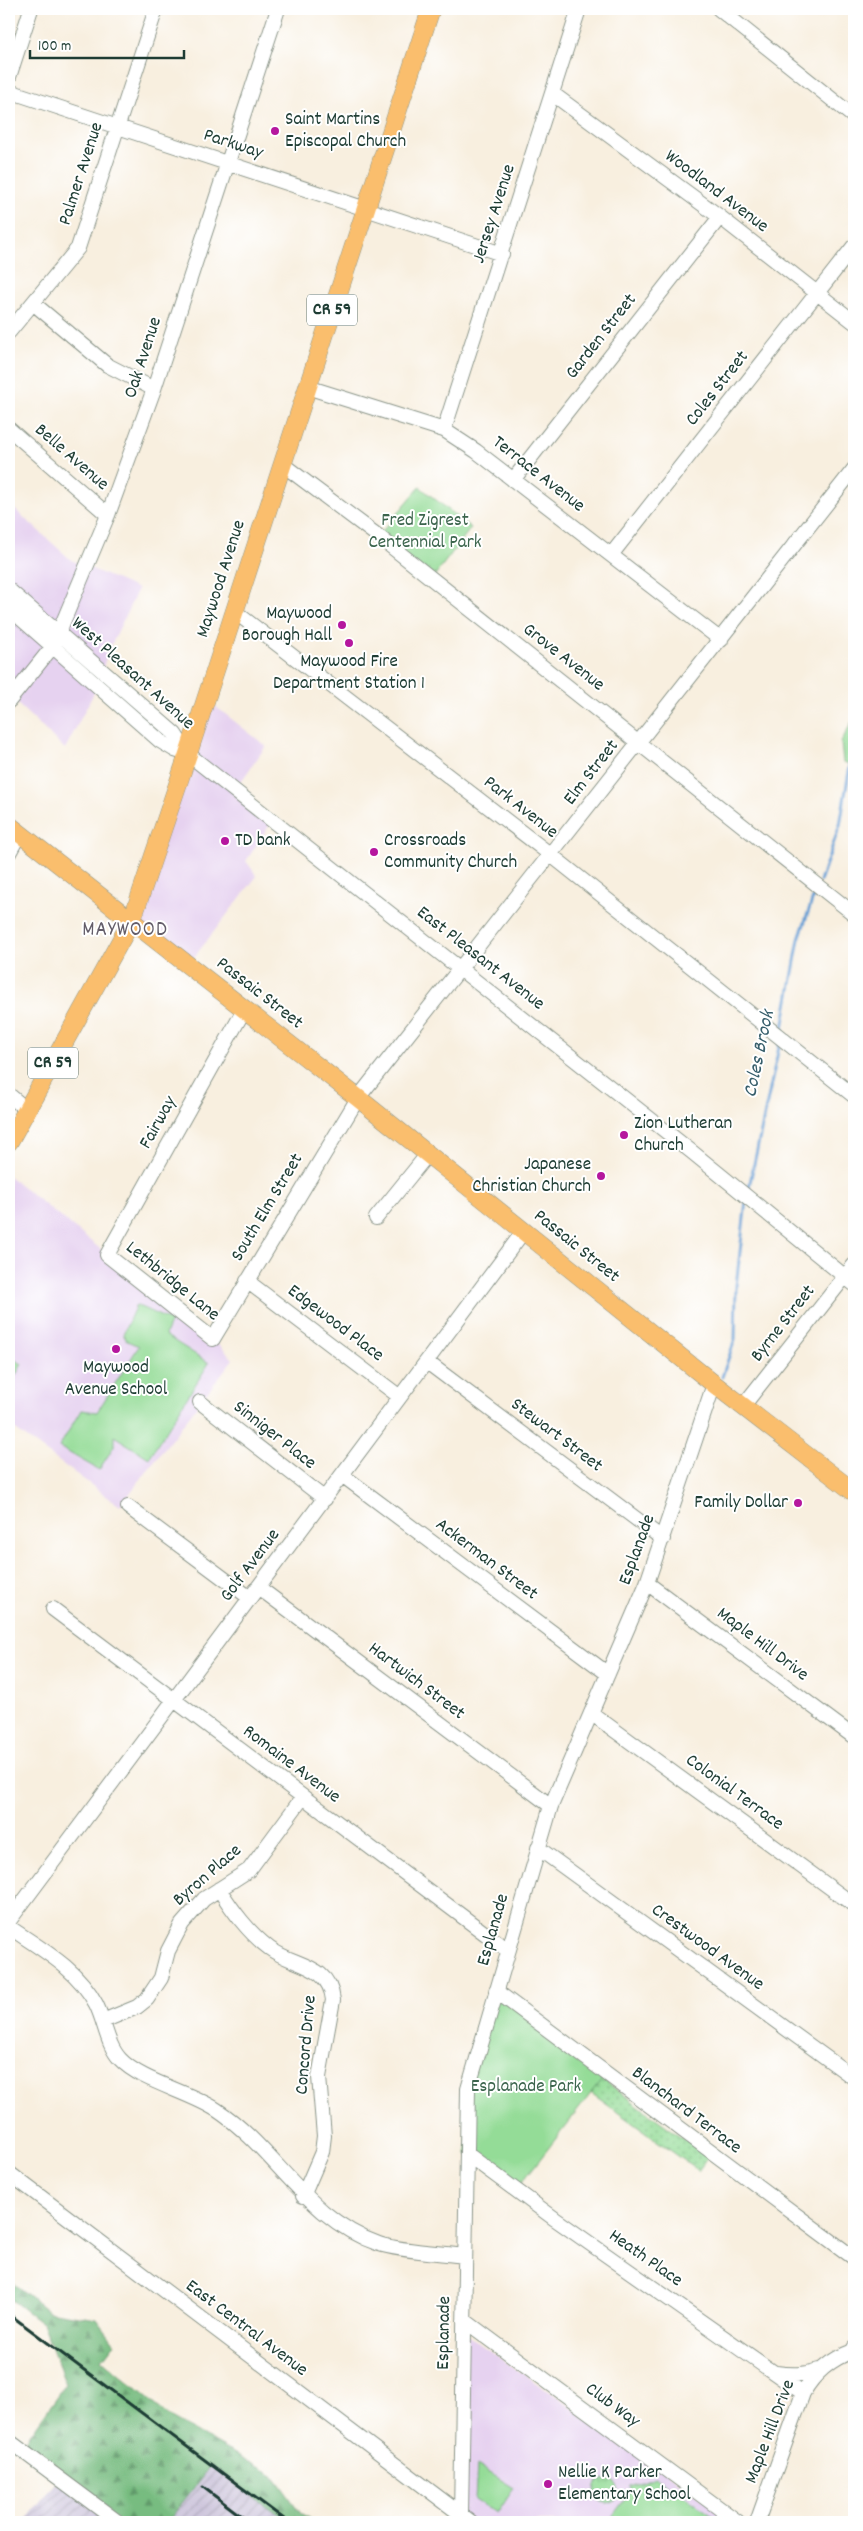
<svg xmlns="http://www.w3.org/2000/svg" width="863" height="2531" font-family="Dekko,sans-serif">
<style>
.built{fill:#e6d2f0}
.industrial{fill:url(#industrial-furrows)}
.grass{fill:url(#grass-tufts);stroke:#5a8c66}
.forest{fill:url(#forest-firs);stroke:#4b7c5a}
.park{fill:#94dc97;stroke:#5a8c66}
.garden{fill:url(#garden-dots);stroke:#5a8c66}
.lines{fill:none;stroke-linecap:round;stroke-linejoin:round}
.stream{stroke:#659ed4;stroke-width:3}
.minor-casing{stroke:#8c968a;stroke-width:16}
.major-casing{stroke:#8c968a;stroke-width:19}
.minor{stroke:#fff;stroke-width:14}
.major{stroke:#fabe6d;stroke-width:18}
.rail{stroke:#1f3d34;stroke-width:3}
.poi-dot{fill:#b5179e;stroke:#fff;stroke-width:2}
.labels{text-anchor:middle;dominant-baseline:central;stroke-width:4;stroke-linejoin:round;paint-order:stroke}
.shield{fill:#fff;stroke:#627771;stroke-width:1}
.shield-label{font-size:18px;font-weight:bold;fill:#1f3d34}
.poi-label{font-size:19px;fill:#1f3d34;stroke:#fff;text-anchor:start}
.street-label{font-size:19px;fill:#1f3d34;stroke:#fff}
.park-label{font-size:19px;fill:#3c654d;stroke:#fff}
.water-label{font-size:20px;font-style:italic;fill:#385f6c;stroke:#fff}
.quarter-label{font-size:21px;letter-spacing:1px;fill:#645e6a;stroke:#fff}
</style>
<defs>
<pattern id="industrial-furrows" width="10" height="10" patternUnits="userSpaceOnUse" patternTransform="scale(1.25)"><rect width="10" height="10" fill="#c8bfd8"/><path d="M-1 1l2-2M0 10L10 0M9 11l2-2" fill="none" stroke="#a29cb0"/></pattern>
<pattern id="grass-tufts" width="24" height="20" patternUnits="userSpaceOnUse" patternTransform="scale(1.25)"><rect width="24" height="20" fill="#94dc97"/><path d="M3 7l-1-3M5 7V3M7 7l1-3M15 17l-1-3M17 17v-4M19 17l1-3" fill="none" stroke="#78b47c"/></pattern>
<pattern id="forest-firs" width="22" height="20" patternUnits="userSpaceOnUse" patternTransform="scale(1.25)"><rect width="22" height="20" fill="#77bc80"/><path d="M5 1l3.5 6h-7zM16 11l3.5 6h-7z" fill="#619a6a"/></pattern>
<pattern id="garden-dots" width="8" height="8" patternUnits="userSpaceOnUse" patternTransform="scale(1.25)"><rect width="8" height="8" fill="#94dc97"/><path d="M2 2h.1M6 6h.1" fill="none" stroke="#78b47c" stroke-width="1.8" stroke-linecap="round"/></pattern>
</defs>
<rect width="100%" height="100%" fill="#fff"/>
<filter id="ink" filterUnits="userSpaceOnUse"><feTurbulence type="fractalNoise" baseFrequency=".02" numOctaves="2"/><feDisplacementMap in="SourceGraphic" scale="10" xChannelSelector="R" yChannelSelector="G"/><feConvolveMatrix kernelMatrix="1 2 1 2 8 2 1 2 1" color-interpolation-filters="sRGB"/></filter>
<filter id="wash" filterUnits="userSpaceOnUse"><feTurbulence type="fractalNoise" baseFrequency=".0096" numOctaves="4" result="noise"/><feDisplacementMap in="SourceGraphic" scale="20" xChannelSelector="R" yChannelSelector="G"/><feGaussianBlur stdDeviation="1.12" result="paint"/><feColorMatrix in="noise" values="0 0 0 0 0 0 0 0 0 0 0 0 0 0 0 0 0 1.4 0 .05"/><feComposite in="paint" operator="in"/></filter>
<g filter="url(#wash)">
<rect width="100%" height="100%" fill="#f8efdf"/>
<path class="built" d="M9,504L71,560L138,589L107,654L98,685L65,749L11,698L16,692L9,686Z
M206,699L266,746L235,790L273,820L246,861L257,876L188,965L132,920Z
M9,1176L213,1339L233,1359L120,1506L9,1425Z
M464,2333L737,2522H471L461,2515Z"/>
<path class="industrial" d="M211,2466L290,2522H167Z
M58,2478L118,2522H25Z"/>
<path class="grass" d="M595 2491a12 12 0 1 1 24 0a12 12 0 1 1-24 0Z"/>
<path class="forest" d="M9,2280L48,2311L97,2319L115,2343L102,2360L171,2418L274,2476L302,2515L313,2522H290L211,2466L167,2522H118L20,2449L66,2384L42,2323L9,2298Z"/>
<path class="park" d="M420,487L471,528L432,579L378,536Z
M854,718V765L843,762L841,742Z
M136,1305L171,1321L165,1335L209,1363L149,1458L114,1436V1446L99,1470L59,1447L81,1410L97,1412L139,1346L127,1341L123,1334Z
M9,1356L22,1364L9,1387Z
M496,1991L606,2074L516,2190L467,2154L468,2089Z
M477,2465L514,2488L497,2514L475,2500Z
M655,2477L723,2522H608L631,2491V2486Z"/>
<path class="garden" d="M602,2079L709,2157L699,2171L591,2093Z"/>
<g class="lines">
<path class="stream" d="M820,881L840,825L854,742
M782,1034L799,939L816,889
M748,1192L780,1042
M722,1377L735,1339L736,1286L746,1201"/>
</g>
</g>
<g filter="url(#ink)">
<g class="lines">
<defs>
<path id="minor" d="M719,9L854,117
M9,77L31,9
M9,91L502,254
M553,94L720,217L854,322
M33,303L107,365L154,389
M9,332L78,248L156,9
M307,387L444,430L476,451L721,640
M9,429L108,515
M444,430L579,9
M282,464L378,536L854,914
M513,480L720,217
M611,555L854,246
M9,590L175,734L188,754
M9,608L160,741L175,750L188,754L692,1152L854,1284
M234,611L551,855L854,1096
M9,701L53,646L108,515L154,389L278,9
M9,853L20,833
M244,1010L107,1255L213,1339L358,1098L854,469
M9,1095L27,1110
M376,1218L427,1155
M247,1281L400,1397
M427,1362L663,1539
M200,1402L325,1499
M743,1406L854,1265
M342,1475L608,1674
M128,1507L250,1598
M647,1583L854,1737
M258,1587L551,1806
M53,1609L507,1950
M591,1713L854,1905
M538,1848L854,2078
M219,1889C233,1911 248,1932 269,1948C294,1967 329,1963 333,2000L319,2077L324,2136L322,2152L303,2196
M9,1921L523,1232
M9,1927C41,1949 77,1968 96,2004C105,2022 107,2045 120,2059C140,2081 190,2092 217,2110C277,2150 305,2218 379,2244C400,2251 442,2253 465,2256
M496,1991L854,2258
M103,2021L137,2007L147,1999L161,1978L168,1951L182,1924L204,1899L249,1870L303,1797
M467,2154L555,2219L803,2393
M9,2173L471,2522
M464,2320L738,2522
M776,2373C792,2375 804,2375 819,2370
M9,2441L118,2522
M461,2515L468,2089L551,1806L647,1583L714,1384
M757,2522L803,2393C815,2372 831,2359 853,2351L854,2348"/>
<path id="major" d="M9,825L358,1098L714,1384L854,1492
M9,1142L132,920L188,754L431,9"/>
</defs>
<use href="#minor" class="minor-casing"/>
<use href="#major" class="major-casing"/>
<use href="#minor" class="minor"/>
<use href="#major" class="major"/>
<path class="rail" d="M9,2314L288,2522
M203,2487L249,2522"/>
</g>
</g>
<g class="poi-dot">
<circle cx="275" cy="131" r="5"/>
<circle cx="342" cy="625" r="5"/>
<circle cx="349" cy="643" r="5"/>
<circle cx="225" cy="841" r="5"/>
<circle cx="374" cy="852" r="5"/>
<circle cx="624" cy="1135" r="5"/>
<circle cx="601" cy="1176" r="5"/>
<circle cx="116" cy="1349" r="5"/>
<circle cx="798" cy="1503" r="5"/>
<circle cx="548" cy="2484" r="5"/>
</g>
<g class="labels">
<g class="shield">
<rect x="307" y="294.5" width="50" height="31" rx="4"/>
<rect x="28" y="1047.5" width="50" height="31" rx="4"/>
</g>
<g class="shield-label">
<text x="332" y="310">CR 59</text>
<text x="53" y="1063">CR 59</text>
</g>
<g class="poi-label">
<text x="285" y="120">Saint Martins<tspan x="285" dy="22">Episcopal Church</tspan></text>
<text x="332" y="614" text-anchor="end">Maywood<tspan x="332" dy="22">Borough Hall</tspan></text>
<text x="349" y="662" text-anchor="middle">Maywood Fire<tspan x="349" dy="22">Department Station 1</tspan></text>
<text x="235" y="841">TD bank</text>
<text x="384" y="841">Crossroads<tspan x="384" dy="22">Community Church</tspan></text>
<text x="634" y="1124">Zion Lutheran<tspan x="634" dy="22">Church</tspan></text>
<text x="591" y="1165" text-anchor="end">Japanese<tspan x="591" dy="22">Christian Church</tspan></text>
<text x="116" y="1368" text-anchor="middle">Maywood<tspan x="116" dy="22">Avenue School</tspan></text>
<text x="788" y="1503" text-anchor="end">Family Dollar</text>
<text x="558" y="2473">Nellie K Parker<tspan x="558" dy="22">Elementary School</tspan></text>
</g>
<g class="street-label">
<text transform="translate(233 145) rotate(18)">Parkway</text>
<text transform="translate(82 174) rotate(-72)">Palmer Avenue</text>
<text transform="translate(716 192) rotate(37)">Woodland Avenue</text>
<text transform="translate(495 214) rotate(-72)">Jersey Avenue</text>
<text transform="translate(602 337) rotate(-52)">Garden Street</text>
<text transform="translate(144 358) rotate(-72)">Oak Avenue</text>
<text transform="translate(718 389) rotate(-52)">Coles Street</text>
<text transform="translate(71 458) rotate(41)">Belle Avenue</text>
<text transform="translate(538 475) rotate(38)">Terrace Avenue</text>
<text transform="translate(222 579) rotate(-72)">Maywood Avenue</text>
<text transform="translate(563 658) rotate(38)">Grove Avenue</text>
<text transform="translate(132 674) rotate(42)">West Pleasant Avenue</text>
<text transform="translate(592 773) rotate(-52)">Elm Street</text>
<text transform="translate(520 808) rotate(38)">Park Avenue</text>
<text transform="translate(480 959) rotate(38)">East Pleasant Avenue</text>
<text transform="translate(259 994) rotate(38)">Passaic Street</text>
<text transform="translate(159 1123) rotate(-61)">Fairway</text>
<text transform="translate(268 1208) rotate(-59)">South Elm Street</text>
<text transform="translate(576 1247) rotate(39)">Passaic Street</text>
<text transform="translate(172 1282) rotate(39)">Lethbridge Lane</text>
<text transform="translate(335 1324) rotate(37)">Edgewood Place</text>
<text transform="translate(784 1324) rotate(-52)">Byrne Street</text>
<text transform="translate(274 1436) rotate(38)">Sinniger Place</text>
<text transform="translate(556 1436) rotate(37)">Stewart Street</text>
<text transform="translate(638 1550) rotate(-70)">Esplanade</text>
<text transform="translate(486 1560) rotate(37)">Ackerman Street</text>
<text transform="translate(251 1566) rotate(-53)">Golf Avenue</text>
<text transform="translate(762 1645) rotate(37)">Maple Hill Drive</text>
<text transform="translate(416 1682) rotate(37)">Hartwich Street</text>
<text transform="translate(291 1765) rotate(37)">Romaine Avenue</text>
<text transform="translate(734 1793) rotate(36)">Colonial Terrace</text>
<text transform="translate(208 1876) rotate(-41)">Byron Place</text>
<text transform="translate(494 1930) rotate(-74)">Esplanade</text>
<text transform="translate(707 1948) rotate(36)">Crestwood Avenue</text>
<text transform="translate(307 2045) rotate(-85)">Concord Drive</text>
<text transform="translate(686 2111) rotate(37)">Blanchard Terrace</text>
<text transform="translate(645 2259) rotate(35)">Heath Place</text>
<text transform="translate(246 2329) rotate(37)">East Central Avenue</text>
<text transform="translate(445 2333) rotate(-89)">Esplanade</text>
<text transform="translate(612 2406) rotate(36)">Club Way</text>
<text transform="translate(771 2432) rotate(-69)">Maple Hill Drive</text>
</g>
<g class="park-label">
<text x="425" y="521">Fred Zigrest<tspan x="425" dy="22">Centennial Park</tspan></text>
<text x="526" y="2087">Esplanade Park</text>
</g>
<g class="water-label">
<text transform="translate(760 1054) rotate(-78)">Coles Brook</text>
</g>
<g class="quarter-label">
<text x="125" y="931">MAYWOOD</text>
</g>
</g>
<rect width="863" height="2531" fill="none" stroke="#fff" stroke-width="30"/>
<path d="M30 50v8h154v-8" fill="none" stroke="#1f3d34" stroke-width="2.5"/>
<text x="38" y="50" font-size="15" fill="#1f3d34" stroke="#ffffff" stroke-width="4" paint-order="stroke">100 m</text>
</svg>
